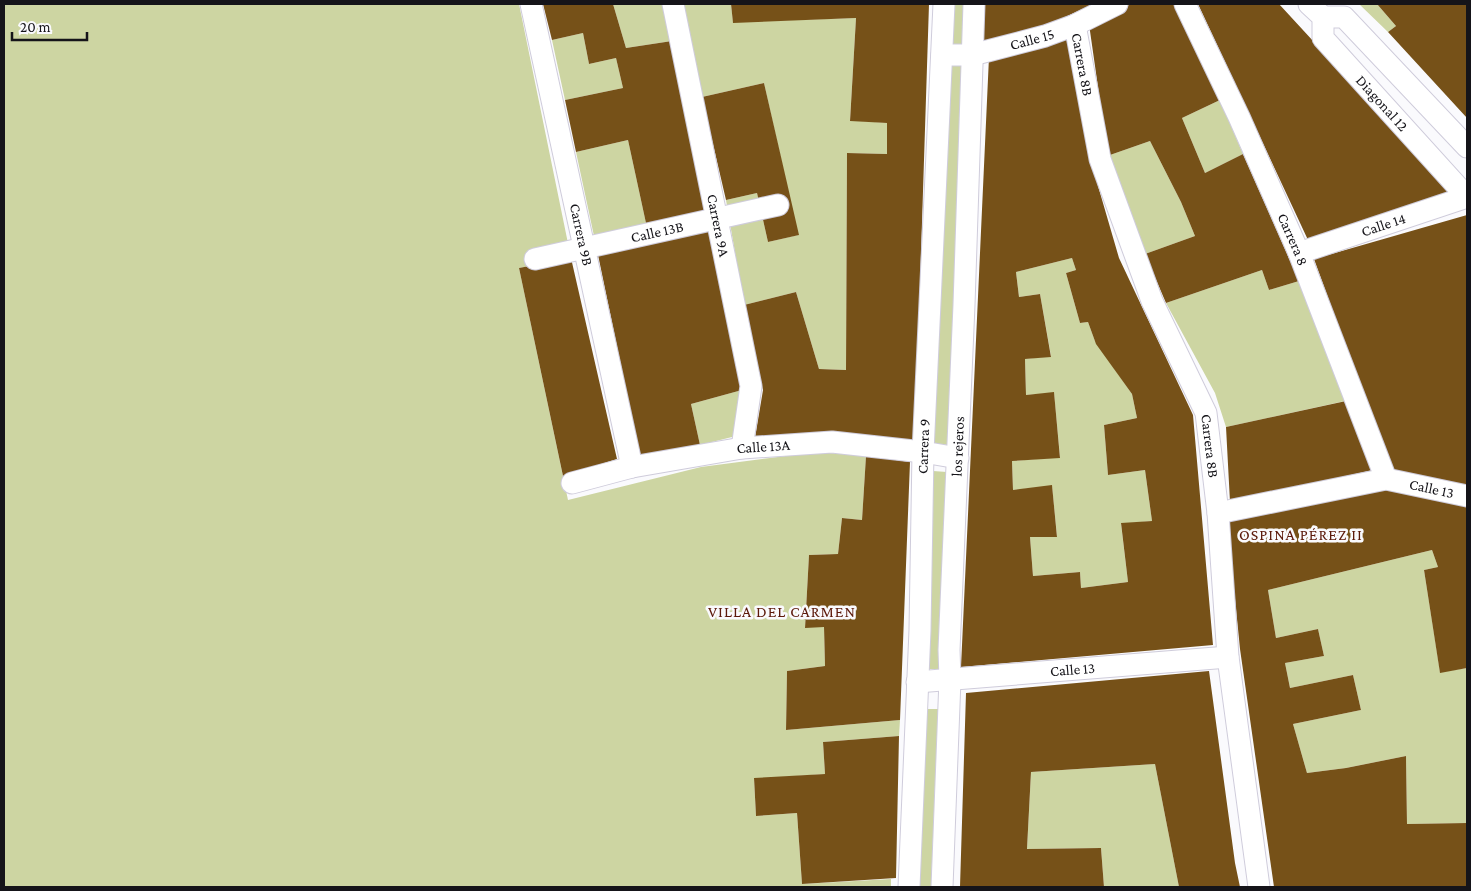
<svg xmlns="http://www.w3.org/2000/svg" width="1471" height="891" font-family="'Crimson Pro',serif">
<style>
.green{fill:#cdd5a2}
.building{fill:#765118;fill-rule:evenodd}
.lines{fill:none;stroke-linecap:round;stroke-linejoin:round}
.street-casing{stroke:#cfccdb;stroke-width:23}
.street{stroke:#fff;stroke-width:21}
.labels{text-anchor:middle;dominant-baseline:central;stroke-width:5;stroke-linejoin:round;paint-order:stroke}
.street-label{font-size:15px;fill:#151419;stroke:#fafafd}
.neighbourhood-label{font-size:16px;letter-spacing:1px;fill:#5c190a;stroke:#fafafd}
</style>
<rect width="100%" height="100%" fill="#fafafd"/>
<path class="green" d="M4,4H519L571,258L519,268L568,500L701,467L817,452L866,456L862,520L842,518L838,554L809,555L805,627H824L825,666L787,671L786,730L900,720L899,736L823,742L825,774L754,779L756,816L797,813L802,884L891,879V887H4Z
M613,4H662L672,41L626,48Z
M681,4H731L733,22L856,18L850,120L887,123V154L847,153L846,370L819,369L796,292L744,305L726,200L757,193L768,242L798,235L764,83L702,97Z
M951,4H965L964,45H948Z
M1359,4H1377L1396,26L1388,32Z
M583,33L589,64L616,58L623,88L565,100L552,40Z
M950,63L963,64L950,445L934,444L942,271Z
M1220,100L1243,154L1205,173L1182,118Z
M628,140L649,237L597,250L576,152Z
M1150,141L1181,202L1195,236L1145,254L1110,155Z
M1072,258L1076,270L1066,273L1080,323L1088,322L1095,341L1132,394L1137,418L1104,425L1108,475L1145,470L1152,521L1121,524L1128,582L1081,588L1080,572L1033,576L1030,537L1057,536L1052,486L1013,490L1012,461L1060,457L1054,393L1026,395L1025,359L1051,356L1040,294L1019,297L1016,272Z
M1262,270L1269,290L1299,281L1345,401L1226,427L1215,393L1166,303Z
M742,390L736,436L700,445L691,404Z
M933,471L947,472L940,669H928Z
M1432,550L1438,567L1424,570L1440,672L1467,668V823L1407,824L1406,756L1346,768L1307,773L1293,724L1361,710L1353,675L1290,688L1285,663L1324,656L1318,629L1276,638L1268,590Z
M923,709H938L931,887H918Z
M1155,764L1179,887H1104L1101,848L1027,849L1031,772Z"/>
<path class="building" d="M543,4H613L626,48L672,41L742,390L691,404L700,445L640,457L597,250L649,237L628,140L576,152L565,100L623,88L616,58L589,64L583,33L552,40Z
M731,4H929L915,441L755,438L763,390L744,305L796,292L819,369L846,370L847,153L887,154V123L850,121L856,18L733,23Z
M984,4H1093L1044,27L982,42Z
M1131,4H1174L1220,100L1182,118L1205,173L1243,154L1299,281L1269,290L1262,270L1166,303L1145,254L1195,236L1181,202L1150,141L1110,155L1102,115L1089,24Z
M1198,4H1279L1454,194L1308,240Z
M1377,4H1467V118L1388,32L1396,26Z
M1067,39L1089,155L1119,258L1193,415L1213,645L961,667L989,57ZM1072,258L1076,270L1066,273L1080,323L1088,322L1096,344L1132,394L1137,418L1104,425L1108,475L1145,470L1152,521L1121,523L1128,582L1081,588L1080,572L1033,576L1030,537H1057L1052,485L1013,490L1012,461L1060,458L1054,392L1026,395L1025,359L1051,357L1040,294L1019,297L1016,272Z
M764,83L799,235L768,242L757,193L726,200L702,97Z
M1467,215V490L1392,474L1314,259Z
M571,258L617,459L563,476L519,268Z
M1346,401L1373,470L1230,502L1226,427Z
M866,456L910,462L900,720L786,730L787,671L825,666L824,627L805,628L809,555L838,554L842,518L862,520Z
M1385,489L1417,494L1467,506V668L1440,673L1424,570L1438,567L1432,550L1268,590L1276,638L1318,629L1324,656L1285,663L1290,688L1353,675L1361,710L1293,724L1307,773L1346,768L1406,756L1407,824L1467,823V887H1274L1240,649L1227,518Z
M1209,671L1235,863L1240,887H1179L1155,764L1031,772L1027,849L1101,848L1104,887H960L966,693Z
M899,736L896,878L802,884L797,813L756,816L754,778L825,774L823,742Z"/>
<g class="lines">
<defs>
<g id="street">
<path id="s1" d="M531,4L632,467"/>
<path id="s2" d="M673,4L751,386L742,448"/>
<path id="s3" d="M1185,4L1239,117L1299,253L1386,479"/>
<path id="s4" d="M1309,4L1323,17V38L1467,197"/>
<path d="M1323,17H1344L1467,147"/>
<path id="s5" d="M1075,25L1100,159L1152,301L1206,413L1218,513L1228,657L1259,887"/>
<path id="s6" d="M942,55H972L1045,36L1075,25L1117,4"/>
<path id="s7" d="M1299,253L1467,197"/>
<path id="s8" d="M535,259L778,205"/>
<path id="s9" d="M572,483L632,467L742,448L832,442L923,452L958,458"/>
<path id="s10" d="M1218,513L1386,479L1467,496"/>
<path id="s11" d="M917,682L1228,657"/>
<path id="s12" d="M909,887L920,630L923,452L944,4"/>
<path id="s13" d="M942,887L950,679L949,650L964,305L974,4"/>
</g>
</defs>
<use href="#street" class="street-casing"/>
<use href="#street" class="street"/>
</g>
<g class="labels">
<g class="street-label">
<text stroke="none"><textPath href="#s6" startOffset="92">Calle 15</textPath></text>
<text stroke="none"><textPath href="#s5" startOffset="40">Carrera 8B</textPath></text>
<text stroke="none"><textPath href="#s4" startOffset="128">Diagonal 12</textPath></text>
<text stroke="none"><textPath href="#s7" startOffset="89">Calle 14</textPath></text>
<text stroke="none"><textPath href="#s2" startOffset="226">Carrera 9A</textPath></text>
<text stroke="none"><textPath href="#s8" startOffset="125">Calle 13B</textPath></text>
<text stroke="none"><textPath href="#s1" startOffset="236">Carrera 9B</textPath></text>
<text stroke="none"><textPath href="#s3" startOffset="259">Carrera 8</textPath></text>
<text stroke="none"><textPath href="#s12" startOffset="441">Carrera 9</textPath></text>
<text stroke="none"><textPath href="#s13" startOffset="441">los rejeros</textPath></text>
<text stroke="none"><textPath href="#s5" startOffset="445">Carrera 8B</textPath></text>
<text stroke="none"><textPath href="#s9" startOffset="195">Calle 13A</textPath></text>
<text stroke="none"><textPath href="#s10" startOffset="218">Calle 13</textPath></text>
<text stroke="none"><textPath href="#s11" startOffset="156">Calle 13</textPath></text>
</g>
<g class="neighbourhood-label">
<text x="1301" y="534">OSPINA PÉREZ II</text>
<text x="782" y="611">VILLA DEL CARMEN</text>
</g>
</g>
<rect width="1471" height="891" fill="none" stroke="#151419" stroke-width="10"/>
<path d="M12 32v8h75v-8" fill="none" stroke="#151419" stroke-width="2.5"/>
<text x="20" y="32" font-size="15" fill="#151419" stroke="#fafafd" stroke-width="4" paint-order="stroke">20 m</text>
</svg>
